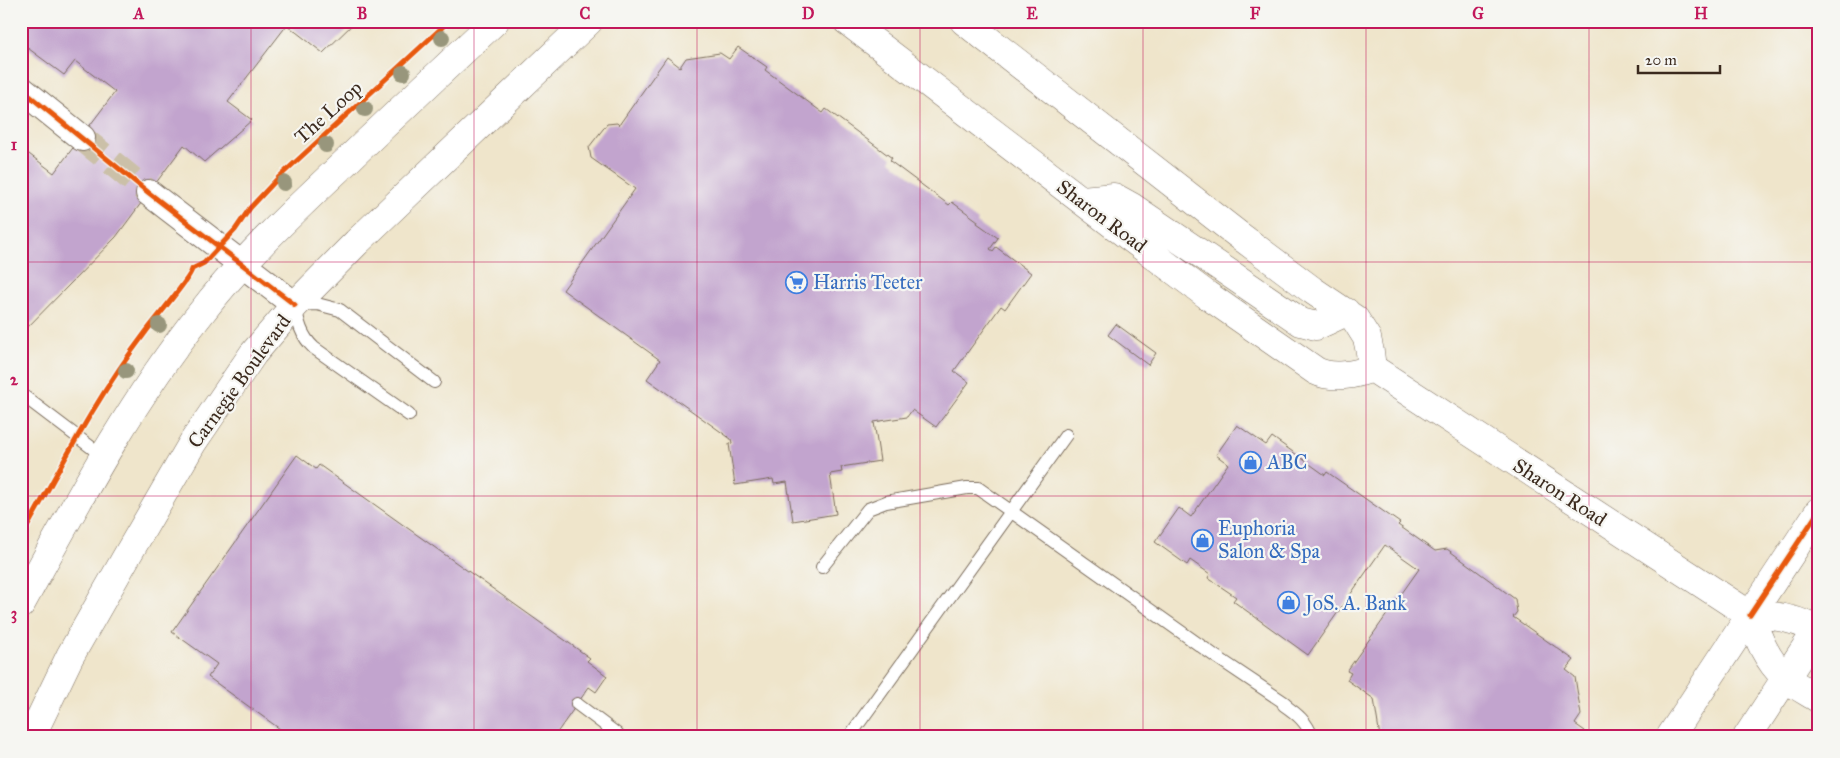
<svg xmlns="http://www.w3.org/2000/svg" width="1840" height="758" font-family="'IM FELL Great Primer',serif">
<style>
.building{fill:#c2a4ce}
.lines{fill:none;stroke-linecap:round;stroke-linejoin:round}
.street-tunnel{stroke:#cbc0a8;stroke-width:26;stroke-dasharray:26 13;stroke-linecap:butt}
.lane-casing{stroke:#7a6b5b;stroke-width:14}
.street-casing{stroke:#7a6b5b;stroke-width:28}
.secondary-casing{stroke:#7a6b5b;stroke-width:29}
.lane{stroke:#fff;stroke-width:12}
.street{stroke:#fff;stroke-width:26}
.secondary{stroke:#fff;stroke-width:28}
.cycleway-casing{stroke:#f6f6f2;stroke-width:8}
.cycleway{stroke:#e8590c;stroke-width:5}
.tree{fill:#98967b}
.grid{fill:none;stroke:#c2185b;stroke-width:1;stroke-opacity:0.55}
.labels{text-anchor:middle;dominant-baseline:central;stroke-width:4.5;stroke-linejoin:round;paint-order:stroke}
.street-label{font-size:20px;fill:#3b2a1e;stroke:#f6f6f2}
.shop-label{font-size:20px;fill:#366cbe;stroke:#f6f6f2;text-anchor:start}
.neatline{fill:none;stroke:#c2185b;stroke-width:2}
.grid-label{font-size:16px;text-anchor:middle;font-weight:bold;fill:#c2185b}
</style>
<rect width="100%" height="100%" fill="#f6f6f2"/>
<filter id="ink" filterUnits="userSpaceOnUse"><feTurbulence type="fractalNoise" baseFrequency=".02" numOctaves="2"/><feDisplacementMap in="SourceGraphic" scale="10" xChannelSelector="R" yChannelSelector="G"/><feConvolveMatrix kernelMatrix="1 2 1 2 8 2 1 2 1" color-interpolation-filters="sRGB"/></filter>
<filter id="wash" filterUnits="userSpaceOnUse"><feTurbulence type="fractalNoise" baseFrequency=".0096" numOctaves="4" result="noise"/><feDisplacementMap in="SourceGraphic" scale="20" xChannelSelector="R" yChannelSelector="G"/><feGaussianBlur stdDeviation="1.12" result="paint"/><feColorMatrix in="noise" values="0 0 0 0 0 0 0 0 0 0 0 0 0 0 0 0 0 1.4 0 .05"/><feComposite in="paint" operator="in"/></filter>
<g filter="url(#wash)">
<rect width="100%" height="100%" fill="#efe5cb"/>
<g id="blocks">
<path class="building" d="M21,21H356L323,53L287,25L228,102L252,120L204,162L184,145L116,237L21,334V148L54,173L115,92L75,61L64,75L21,43Z
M738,47L767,67L765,70L823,113L826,109L892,158L890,161L949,205L952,202L978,221L977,223L998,238L990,249L993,251L996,247L1031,273L1005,309L1001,306L954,371L969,382L936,427L912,410L907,417L874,422L880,461L841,467L842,472L830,474L836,514L793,521L787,482L774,484L773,479L735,485L729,444L732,443L731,439L647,379L660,360L563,290L635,189L591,158L589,147L607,124L617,123L619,125L667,57L680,67L686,58L720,53L729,59Z
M1116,324L1156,353L1148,365L1108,335Z
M1237,425L1266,445L1272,437L1325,475L1327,472L1400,523L1398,525L1435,551L1447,549L1515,599L1517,612L1513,617L1574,660L1566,670L1575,677L1581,715L1575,724L1585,731L1581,737H1380L1374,699L1347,680L1351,673L1347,671L1419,569L1385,545L1308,655L1233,601L1236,597L1208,578L1210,574L1190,560L1187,565L1155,542L1179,508L1191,517L1228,464L1216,455Z
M297,455L316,469L319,465L590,658L587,661L607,676L596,692L589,687L554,737H291L208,677L217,664L172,632Z"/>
</g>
</g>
<g filter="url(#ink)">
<use href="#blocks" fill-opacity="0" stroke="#7a6b5b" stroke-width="1"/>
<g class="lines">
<path class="street-tunnel" d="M82,138L149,193"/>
<defs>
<path id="lane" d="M21,394L104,457
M409,415L314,348C301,336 298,322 295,305L317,304L340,310L434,382
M822,567L868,509L886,502L967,488H978L1215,656L1285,703L1284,705C1297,714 1307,722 1312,737
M577,704L617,734
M849,737L1066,435"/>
<path id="street" d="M21,89L82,138
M149,193L295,305"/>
<path id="secondary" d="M847,21L1128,236L1207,295L1316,371C1332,379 1356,375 1372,368
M964,21L1236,233L1312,290L1355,319L1367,338L1370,352L1372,368
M1082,200L1114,197L1132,207L1301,322L1316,326L1346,312
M1372,368L1750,615C1774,614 1797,619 1819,631
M21,604C76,504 130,402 201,313C245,256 299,206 351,157C399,111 447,66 495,21
M1750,615C1758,638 1767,661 1785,677C1795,686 1808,692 1819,699
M31,737L70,656L128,554L193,442L253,354L295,305L357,242L589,21
M1670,737L1819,511
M1747,737L1819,627"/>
</defs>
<use href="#lane" class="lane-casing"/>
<use href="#street" class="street-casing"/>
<use href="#secondary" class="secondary-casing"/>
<use href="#lane" class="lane"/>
<use href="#street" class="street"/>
<use href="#secondary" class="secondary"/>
<defs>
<path id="cycleway" d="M21,89L149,193L295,305
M22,536C61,467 97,396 145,333C152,323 192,276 192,269L204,263L235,230L250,208L279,177L449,21
M1750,615L1819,511"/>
</defs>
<use href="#cycleway" class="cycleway-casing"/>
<use href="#cycleway" class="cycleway"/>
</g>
<g class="tree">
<circle cx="442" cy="38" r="8"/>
<circle cx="403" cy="73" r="8"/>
<circle cx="365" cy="109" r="8"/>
<circle cx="326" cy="145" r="8"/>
<circle cx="284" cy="183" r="8"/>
<circle cx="159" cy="325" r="8"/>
<circle cx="126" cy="371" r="8"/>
</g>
</g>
<path class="grid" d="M251,21V737M474,21V737M697,21V737M920,21V737M1143,21V737M1366,21V737M1589,21V737M21,262H1819M21,496H1819"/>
<defs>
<symbol id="supermarket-ring" viewBox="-11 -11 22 22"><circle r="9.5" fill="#f6f6f2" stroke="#3f7fe0" stroke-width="1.5"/><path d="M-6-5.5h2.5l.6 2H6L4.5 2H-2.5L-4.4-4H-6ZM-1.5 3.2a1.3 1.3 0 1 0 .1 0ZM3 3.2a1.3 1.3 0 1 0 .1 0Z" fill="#3f7fe0"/></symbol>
<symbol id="shop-ring" viewBox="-11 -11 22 22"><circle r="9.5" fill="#f6f6f2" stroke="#3f7fe0" stroke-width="1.5"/><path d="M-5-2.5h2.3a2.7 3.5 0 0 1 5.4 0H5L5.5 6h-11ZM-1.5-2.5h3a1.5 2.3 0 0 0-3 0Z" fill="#3f7fe0"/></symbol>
</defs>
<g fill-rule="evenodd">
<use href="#supermarket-ring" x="784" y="270" width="25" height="25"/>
<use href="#shop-ring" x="1238" y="450" width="25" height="25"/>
<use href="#shop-ring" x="1190" y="528" width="25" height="25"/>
<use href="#shop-ring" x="1276" y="590" width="25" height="25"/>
</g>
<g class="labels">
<g class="street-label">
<text transform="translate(328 112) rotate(-42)">The Loop</text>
<text transform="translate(1102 216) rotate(37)">Sharon Road</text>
<text transform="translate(239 381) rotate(-54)">Carnegie Boulevard</text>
<text transform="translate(1560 492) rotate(33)">Sharon Road</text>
</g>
<g class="shop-label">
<text x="813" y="282">Harris Teeter</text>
<text x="1267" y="462">ABC</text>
<text x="1218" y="528">Euphoria<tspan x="1218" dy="23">Salon &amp; Spa</tspan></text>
<text x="1305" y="603">JoS. A. Bank</text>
</g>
</g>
<rect width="1840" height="758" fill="none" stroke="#f6f6f2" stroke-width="55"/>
<path d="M1638 65v8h82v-8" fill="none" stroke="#3b2a1e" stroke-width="2.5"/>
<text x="1645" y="65" font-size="15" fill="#3b2a1e" stroke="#f6f6f2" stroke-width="4" paint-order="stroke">20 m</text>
<rect x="28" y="28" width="1784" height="702" class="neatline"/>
<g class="grid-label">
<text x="139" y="19">A</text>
<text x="362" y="19">B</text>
<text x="585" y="19">C</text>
<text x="808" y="19">D</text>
<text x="1032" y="19">E</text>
<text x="1255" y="19">F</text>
<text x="1478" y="19">G</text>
<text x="1701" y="19">H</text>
<text x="14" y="150">1</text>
<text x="14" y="385">2</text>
<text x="14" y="619">3</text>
</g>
</svg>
